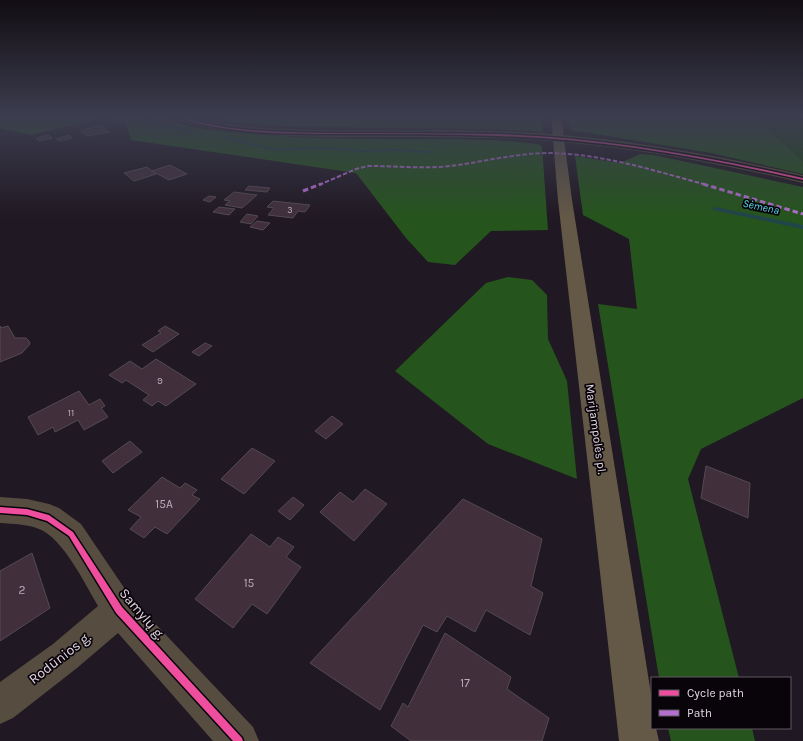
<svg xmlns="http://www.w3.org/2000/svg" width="803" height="741" font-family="Karla,sans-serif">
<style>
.green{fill:#1d4716}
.forest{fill:#25551c}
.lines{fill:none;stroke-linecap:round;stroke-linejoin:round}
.stream{fill:#20454a;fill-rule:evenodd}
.building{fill:#412f3b;stroke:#544b51}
.minor{fill:#564d40;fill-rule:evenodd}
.secondary{fill:#594e39;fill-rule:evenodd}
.primary{fill:#645946;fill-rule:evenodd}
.quiet-far1{stroke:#b36fd0;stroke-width:2;stroke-dasharray:4.5 2;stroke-linecap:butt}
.quiet{stroke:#b36fd0;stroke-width:3;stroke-dasharray:5.5 3;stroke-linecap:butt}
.cycleway-casing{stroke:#09040a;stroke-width:3}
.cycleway{fill:#ef4d9e;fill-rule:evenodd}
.labels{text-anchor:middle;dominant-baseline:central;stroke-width:3.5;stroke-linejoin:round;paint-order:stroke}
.far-number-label{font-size:9px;fill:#baacb9}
.number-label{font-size:10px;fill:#baacb9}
.far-water-label{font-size:11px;font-style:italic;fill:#56dced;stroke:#09040a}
.street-label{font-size:12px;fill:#e2d6e3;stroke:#09040a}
.near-number-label{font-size:12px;fill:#baacb9}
.near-street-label{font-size:14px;fill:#e2d6e3;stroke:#09040a}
</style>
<rect width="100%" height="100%" fill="#201822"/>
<path class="green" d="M757,116H785L803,119V161L760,122Z"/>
<path class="forest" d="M0,116H156C190,130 227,132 263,135C310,138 357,139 403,139C448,139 493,138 537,144L542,146L548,230L491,231L455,265L428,262L406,238L356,173L131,140L126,123L100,118L31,135L0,128Z
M205,116H543V132C473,127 404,129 334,127C291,126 247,127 205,116Z
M569,116H757L760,122L803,161V174L711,153L571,130Z
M640,154L654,155L803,187V398L701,449L688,479L739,678H659L598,304L637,309L629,239L583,215L575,156L620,163Z
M508,277L532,280L547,295L548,339L567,381L577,479L488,444L395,371L486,283Z
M668,728H752L755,741H671Z"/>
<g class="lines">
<path class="stream" d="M137,116H143L164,124L204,134L202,135L162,126Z
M226,136L273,149L320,147L362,150L397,149L432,151L434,152L432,153L397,151L362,152L320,149L273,151L225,138Z
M715,207L803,225V229L713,210L712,209Z"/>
</g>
<path class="building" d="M100,125L109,132L87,136L80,131Z
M49,135L52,138L39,141L36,138Z
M69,135L72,138L59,141L56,139Z
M170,165L187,174L169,180L152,171Z
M147,167L156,174L134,181L124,173Z
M249,186L270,188L267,192L245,190Z
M234,192L257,195L242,208L225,205L230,201L224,200Z
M209,196L216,197L210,202L203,200Z
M273,201L310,205L305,212L298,211L293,218L268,215L274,208L267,207Z
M219,207L235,209L229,215L213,212Z
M247,214L258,216L251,224L240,222Z
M257,221L270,223L263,230L250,227Z
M0,326L1,328L8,326L15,338H26L29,341L30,344L22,353L0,362Z
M165,326L179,334L153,352L142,345L161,333L158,331Z
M205,343L212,346L199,356L192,352Z
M156,359L196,384L166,406L158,401L152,406L143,400L149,395L126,380L122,383L109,375L130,361L142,369Z
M79,391L89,405L100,399L105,406L101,408L108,417L84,430L78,420L55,432L53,427L38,435L28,417Z
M332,416L343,424L326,439L315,431Z
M130,441L142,452L113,473L102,461Z
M252,448L275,461L244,494L221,479Z
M706,466L750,483L748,518L701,498Z
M162,477L180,488L185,483L197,490L192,495L200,499L167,534L155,527L144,538L130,529L141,517L128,510Z
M365,489L387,504L354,541L320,512L340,492L353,502Z
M293,497L304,505L290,520L278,511Z
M463,499L542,539L531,586L543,593L530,635L486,610L475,632L447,616L437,632L423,625L380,710L310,663Z
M251,534L270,547L278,537L294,547L286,557L301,567L267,614L252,604L233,628L195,599Z
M32,553L50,608L0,641V571Z
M445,633L511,677L507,689L549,718L542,741H411L391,726L403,703L408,707Z"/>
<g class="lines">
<path class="minor" d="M0,497L27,499L49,504L59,508L81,524L131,598L253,727L259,741H213L118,633L77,668L13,718L0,724V682L53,644L98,606C85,584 63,538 39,529C27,524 13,524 0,523Z"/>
<path class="secondary" d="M170,116C189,116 205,122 224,124C250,128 277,129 304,130C381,132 460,128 537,133C627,139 715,155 803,175V183C702,159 600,141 496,138C445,137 394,137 342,137C285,136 227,136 171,118Z"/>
<path class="primary" d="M551,116H561L572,200L652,700V728H656L659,741H619L558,200Z"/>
<path class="quiet-far1" d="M319,185L356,169L368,166C395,166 423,169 450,166C483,162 516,153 549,153C604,154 655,171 707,185"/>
<path class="quiet" d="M703,184L803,214
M303,191L321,184"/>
<defs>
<path id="cycleway" d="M174,116H178C230,133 285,132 338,133C391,133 444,133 497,134C600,137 702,155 803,178V180C702,157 601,139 497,136C443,134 389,134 335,134C283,134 223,134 174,116Z
M0,507L27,509L49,515L73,532L122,607L242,738L243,741H233L116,613L69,536L47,521L27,515L0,513Z"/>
</defs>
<use href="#cycleway" class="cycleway-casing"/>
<use href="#cycleway" class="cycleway"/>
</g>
<linearGradient id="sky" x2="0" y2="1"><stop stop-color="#120d13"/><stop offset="0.53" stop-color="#3c3d4f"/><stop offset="1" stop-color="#3c3d4f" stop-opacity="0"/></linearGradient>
<rect width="803" height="220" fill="url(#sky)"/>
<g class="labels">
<g class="far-number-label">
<text x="290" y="210">3</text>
</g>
<g class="number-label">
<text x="160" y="381">9</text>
<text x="71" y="413">11</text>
</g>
<g class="far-water-label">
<text transform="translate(761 207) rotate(12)">Sėmena</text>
</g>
<g class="street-label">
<text transform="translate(596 429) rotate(82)">Marijampolės pl.</text>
</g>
<g class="near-number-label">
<text x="164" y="504">15A</text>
<text x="249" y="583">15</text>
<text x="22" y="590">2</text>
<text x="465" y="683">17</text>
</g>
<g class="near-street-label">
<text transform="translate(142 614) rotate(50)">Samylų g.</text>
<text transform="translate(60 658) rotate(-38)">Rodūnios g.</text>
</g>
</g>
<rect x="651" y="677" width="140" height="52" fill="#09040a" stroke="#605861"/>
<rect x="659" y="690" width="20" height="6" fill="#ef4d9e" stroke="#605861"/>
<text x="687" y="697" font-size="12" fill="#e2d6e3">Cycle path</text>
<rect x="659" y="710" width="20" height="6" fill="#b36fd0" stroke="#605861"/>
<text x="687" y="717" font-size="12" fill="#e2d6e3">Path</text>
</svg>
